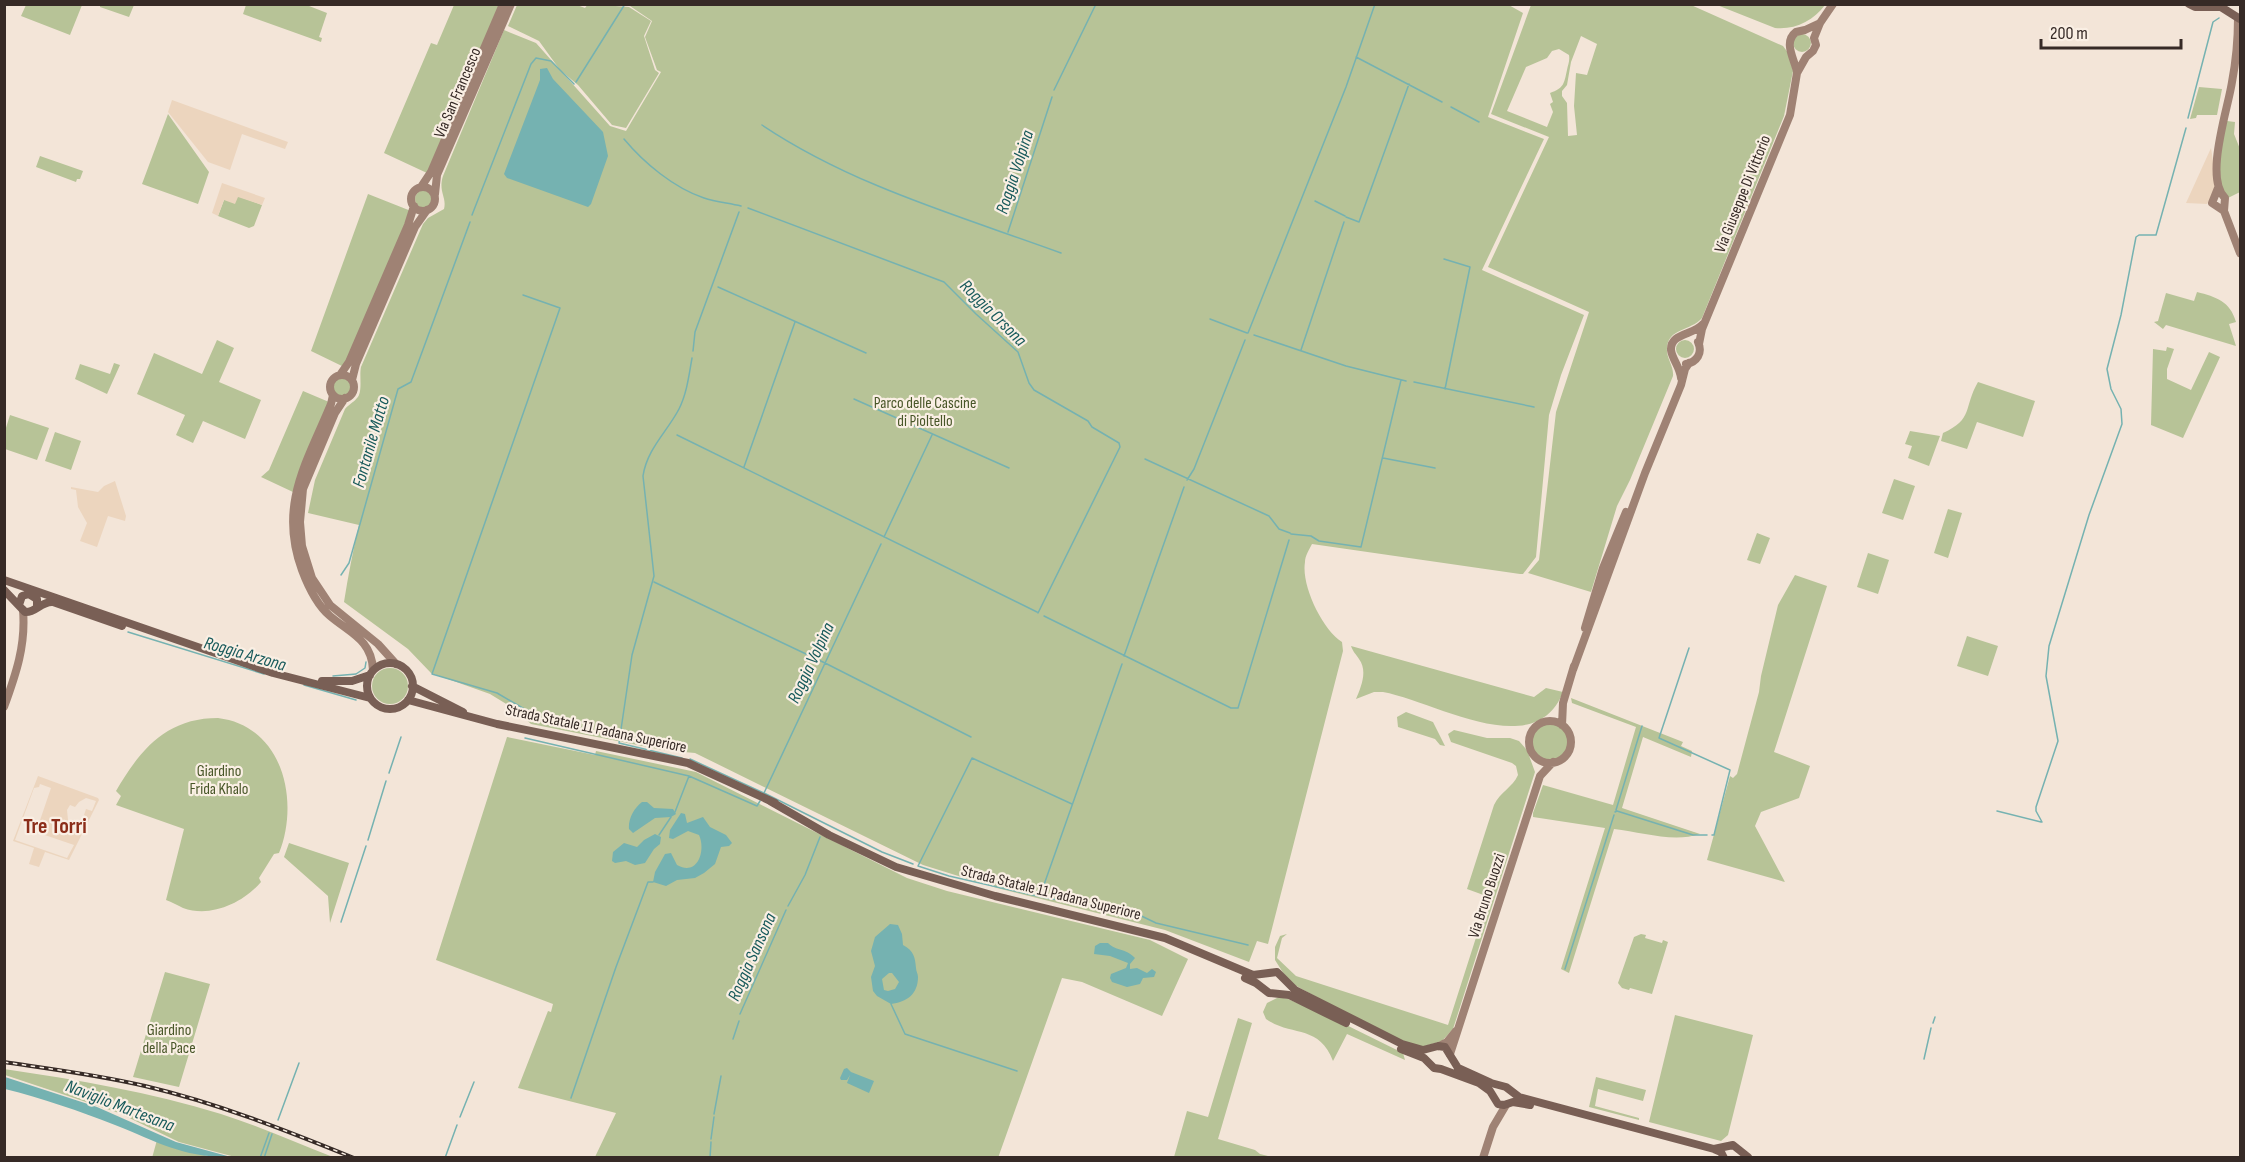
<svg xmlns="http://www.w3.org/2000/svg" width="2245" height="1162" font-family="'Sofia Sans Condensed',sans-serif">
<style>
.green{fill:#b7c397;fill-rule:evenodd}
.plaza{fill:#ecd5be;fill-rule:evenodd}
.water{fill:#75b2b1;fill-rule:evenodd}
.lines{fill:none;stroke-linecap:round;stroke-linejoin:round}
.stream{stroke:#75b2b1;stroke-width:1.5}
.secondary{stroke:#9f8274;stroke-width:8}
.primary{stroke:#795f55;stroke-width:8}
.rail-casing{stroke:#362a26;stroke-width:4}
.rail{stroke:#faefe4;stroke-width:1.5;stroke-dasharray:4.5;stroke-linecap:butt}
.labels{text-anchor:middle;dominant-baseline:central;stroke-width:4.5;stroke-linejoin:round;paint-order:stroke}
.street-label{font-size:16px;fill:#362a26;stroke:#faefe4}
.park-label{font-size:16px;fill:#485628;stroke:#faefe4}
.water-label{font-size:18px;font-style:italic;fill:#185a5b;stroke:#faefe4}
.district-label{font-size:22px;font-weight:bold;fill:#8b2d19;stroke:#faefe4}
</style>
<rect width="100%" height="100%" fill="#f3e5d8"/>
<path class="green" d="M79,4L82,5L70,35L21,16L26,5Z
M304,4L327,13L319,37L322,38L321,42L243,14L246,5Z
M588,4L629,7L651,21L644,36L655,70L659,73L626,128L612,125L578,85L560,70L539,41L508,26L517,5H577L585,8Z
M1507,4L1523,13L1488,117L1544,139L1482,270L1584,315L1561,375L1549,415L1536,557L1523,574H1520L1312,544C1309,550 1305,556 1305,562C1301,585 1322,629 1342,642L1343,651L1268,944L1257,941L1249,962L1165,930L997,888L923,865L695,753L663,750L531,724L513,708L490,694L431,673L408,649L344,602C348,576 353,551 359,525L308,513L315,480L345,409C349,404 353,403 357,398C363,392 359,376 361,367L423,224L428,218L444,209C447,197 438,192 443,176L504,30L536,43L610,126L626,131L661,72L657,70L645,37L652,21L630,6L631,5Z
M100,5V4L134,5L129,17L100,7Z
M454,5H499L427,173L384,153L431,43L437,45Z
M1531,5H1691L1783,46L1789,54L1793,71L1784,116L1702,318C1691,331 1668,328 1667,348C1666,358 1674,366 1673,376L1630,480L1617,506L1591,592L1528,573L1539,560L1556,412L1589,312L1488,267L1549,137L1491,114ZM1581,36L1597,44L1587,75L1576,73L1574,106L1577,135L1568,136L1567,103L1562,96V91L1567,85L1571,62ZM1559,49L1569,55C1570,61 1568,64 1567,70C1564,84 1564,88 1550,93L1553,102L1550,104L1553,112L1547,127L1507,111L1526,67L1547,58L1552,51Z
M1717,5H1825C1813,21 1795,30 1775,28Z
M1793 43a9 9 0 1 1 18 0a9 9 0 1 1-18 0Z
M2199,87L2222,89L2217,115H2197L2196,118L2190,119Z
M168,114L209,172L198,204L142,184Z
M2227,121L2235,122L2234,134L2240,149V192L2228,198L2221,190L2219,152Z
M40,156L83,171L80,179H77L76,182L36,167Z
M415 199a9 9 0 1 1 18 0a9 9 0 1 1-18 0Z
M368,194L411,211L344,367L311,351Z
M238,196L262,205L254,226L249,228L218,216L224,200Z
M2197,292C2216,297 2230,301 2236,322L2229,324L2236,346L2166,325L2163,329L2154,322L2158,321L2166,293L2194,301Z
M1676 349a9 9 0 1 1 18 0a9 9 0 1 1-18 0Z
M217,340L234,348L219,382L261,400L245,439L203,421L193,443L176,435L185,415L137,394L154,353L202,374Z
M2167,347L2174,349L2167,369V379L2191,390L2209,352L2220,357L2183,438L2151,425L2153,349L2166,351Z
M114,363L120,365L107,394L75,379L80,364L110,374Z
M333 387a9 9 0 1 1 18 0a9 9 0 1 1-18 0Z
M1978,382L2035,401L2023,437L1977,422L1967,449L1941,441L1943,433C1974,419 1963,408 1978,382Z
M303,391L329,402L293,492L261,477L269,470Z
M10,415L49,428L37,460L5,449V431Z
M1910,431L1940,436L1929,466L1908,458L1912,446L1905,444Z
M55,432L81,441L71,470L45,461Z
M1894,479L1915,486L1903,520L1882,513Z
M1948,509L1962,513L1948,558L1934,553Z
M1757,533L1770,538L1760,564L1747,560Z
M1868,553L1889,560L1878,594L1857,587Z
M1795,575L1827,586L1774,752L1810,766L1799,798L1761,812L1755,826L1785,882L1707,860L1730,776L1733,778L1737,774L1759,692L1761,676L1778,605Z
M1967,636L1998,646L1988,676L1957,666Z
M1351,646L1534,697L1546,688L1563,692C1535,764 1434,701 1383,692H1374L1356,699C1361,687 1368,671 1359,659C1356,654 1353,652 1351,646Z
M372 686a18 18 0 1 1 36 0a18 18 0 1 1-36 0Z
M1571,698L1683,742L1681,746L1692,751L1691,757L1643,737L1622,808L1700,834C1673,843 1642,832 1614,829L1569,973L1561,969L1605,828L1533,817V813L1543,785L1613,805L1636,727L1572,703Z
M1406,712L1433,722L1445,746L1440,745L1435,739L1398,727L1397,717Z
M218,718C283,726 300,801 279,853L274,854L259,878L261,882C243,903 211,918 183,908C177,905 172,902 166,900L184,829L116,805L121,796L116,791C140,750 166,718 218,718Z
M1532 742a18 18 0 1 1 36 0a18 18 0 1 1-36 0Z
M1454,730L1487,738H1510L1519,741L1527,750L1535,772L1453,1029L1442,1041L1425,1046H1413L1353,1017L1289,982L1275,960V947L1280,936L1287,934L1282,938L1277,958L1296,976L1448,1025L1489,897L1467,889L1494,805C1500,792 1513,787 1518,775L1516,766L1512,763L1451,742L1448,734Z
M507,737L595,755L596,751L696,772L907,878L947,891L1150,940L1188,959L1162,1016L1082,982L1062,978L998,1158L595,1157L616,1113L518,1088L548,1011L551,1012L553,1004L436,960Z
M289,843L349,863L330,923L328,896L284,857Z
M1641,934L1646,935L1645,938L1662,943L1663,940L1668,942L1652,994L1630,988L1629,990L1622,988L1618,983L1634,937Z
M165,972L210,984L179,1087L133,1077Z
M1279,997L1288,999L1332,1018L1403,1053L1405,1060L1347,1034L1333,1061C1319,1024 1291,1037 1266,1019L1263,1012L1267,1003Z
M1675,1015L1753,1035L1728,1135L1721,1141L1649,1122Z
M1238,1018L1252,1023L1218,1139L1255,1150L1260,1154L1272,1157H1174L1187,1111L1208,1117Z
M4,1069C78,1080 150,1092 221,1114C259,1126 296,1143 333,1157H235L179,1142L119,1113L5,1075Z
M1596,1077L1646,1090L1643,1101L1598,1089L1595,1106L1639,1118V1120L1589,1107Z
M157,1140L214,1158H152Z"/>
<path class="plaza" d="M172,100L288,142L285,149L242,134L230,170L208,162L168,112Z
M2211,148L2217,187L2207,204L2186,203Z
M222,183L265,198L262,205L238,197L235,204L224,200L218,216L212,213Z
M115,481L126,516L125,521L108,516L97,547L80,541L87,523L78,507L76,490L71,489V487L98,492L104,486Z
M38,776L98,798L99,800L69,860L45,852L39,867L29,864L34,848L13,841ZM40,784L51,788L36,832L74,845L67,858L15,840L34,788L39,787ZM86,798L96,801L92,811L86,809L84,815L87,817L82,830L78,834L72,831L65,822L68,820L67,810L70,805L75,807L79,802Z"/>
<path class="water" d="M547,68L553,79L603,132L608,156L591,204L588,207L507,178L504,174L540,80V69Z
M642,802H647L654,808L673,809L676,814L671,817L655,818L633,833L629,829C628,819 634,808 642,802Z
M681,813L685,814L687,823L703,817L710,827L726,835L732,843L729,846L721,847L715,864L704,873L695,878L677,880L666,886L653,882L655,872L665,854L671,853L677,865C698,877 706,850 699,835L688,831L673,839L669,838L670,830Z
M655,834L661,837L660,844L654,849L645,863L635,865L626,861L615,863L612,861L613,852L624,843L637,847L644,840Z
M890,924L898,925L902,934L903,945C914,951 915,957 916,968C916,971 918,974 918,977C918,994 907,1002 891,1004L877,996L873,991L871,977L875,966L871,951L875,937ZM889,973H892L899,982L895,989L888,991L884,990L882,979Z
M1100,943H1108C1117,952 1124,947 1135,958L1130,964V969L1137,968L1147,973L1152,969L1156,972L1154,977L1143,978L1140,984L1127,987L1112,982L1110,978L1111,974L1126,968L1128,963L1110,956L1094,954L1095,946Z
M847,1068L851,1072L874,1081L869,1093L847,1083L850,1075L847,1080H841L840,1078L844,1069Z
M5,1077L97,1107L176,1142L231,1157C184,1158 158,1142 115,1125C79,1111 42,1098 5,1089Z"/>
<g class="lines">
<path class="stream" d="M1356,57L1442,102
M576,82L625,4
M1054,90L1096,4
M1451,107L1479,122
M2188,118L2213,22L2219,18
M762,125C853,186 960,216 1061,253
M624,139C644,163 674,188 704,198C716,202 729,203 741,206
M1315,201L1345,216
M748,208L944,282L976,314L1018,352L1029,383L1034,390L1088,421L1092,427L1119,443L1120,447L1038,613
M472,215L531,64L536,58L551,61L574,84
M1346,217L1359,222L1409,84
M1008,232L1052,97
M1444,259L1470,267L1445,389
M718,287L866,353
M523,295L560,308L432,674L497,693L526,710L531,711
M1210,319L1247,333
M1248,333L1346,87L1375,4
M1254,335L1346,366L1406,381
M1301,350L1344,222
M693,351L695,332L739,212
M1414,382L1534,407
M854,399L1009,468
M677,435L1037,612
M1383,458L1435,468
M1145,459L1269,516L1279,529L1290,533
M744,467L795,322
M1187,480L1194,469L1245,340
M1291,534L1311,536L1319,541L1361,547L1401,380
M884,537L932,435
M341,575L349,563L398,389L411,382L470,222
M654,582L825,663L971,737
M1044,616L1231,708H1238L1289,540
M128,632L264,674
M1689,648L1659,738L1730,770L1714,835H1712
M1124,656L1184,487
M333,676L356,674L365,668L366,662
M304,685L356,700
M525,738L689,776
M682,758L619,743L632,655L654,576L643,476C647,449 667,432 679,409C687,393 689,375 692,358
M690,759L764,793L882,852L913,864
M389,773L401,737
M764,793L881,544
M1072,804L972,758L918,866L949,876L1046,898L1129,910L1156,923L1248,945
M1616,810L1642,726
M1997,811L2041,822
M675,812L689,776L757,806L760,801
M1615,812L1617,811L1693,835H1707
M2042,822L2036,811V807L2058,741L2046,676L2049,646L2089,515L2122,424L2121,409L2111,389L2107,369L2121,315L2136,237L2139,235H2156L2186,128
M659,835L671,817
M368,840L386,781
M1040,896L1122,664
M788,906L805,875L820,837
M341,922L366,846
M1565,969L1614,815
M891,1004L905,1034L1017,1071
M740,1014L786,910
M1933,1023L1935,1017
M733,1039L739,1021
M1924,1059L1931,1028
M571,1098L616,967L648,882H653
M714,1114L721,1076
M460,1117L474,1082
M278,1120L299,1063
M711,1139L714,1117
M260,1158L269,1133
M264,1158L272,1134
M445,1158L457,1125
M710,1158L711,1142"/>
<path class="secondary" d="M2238,18C2238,40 2236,61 2232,82C2228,109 2204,178 2225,198L2224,211L2240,253
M1797,72C1794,58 1783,42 1796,32L1805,30L1820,23
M411 199a12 12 0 1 1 24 0a12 12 0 1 1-24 0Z
M421,187L431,172L503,4
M2218,188L2212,203L2224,211
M435,194L437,175L511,4
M1699,344L1702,329L1790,115L1797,73L1806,57L1813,51L1816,45L1814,38L1820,23L1833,4
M1686,364C1697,362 1703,353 1698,342
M340,375L349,362L408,225L414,206
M330 387a12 12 0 1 1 24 0a12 12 0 1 1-24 0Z
M1681,378C1680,367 1672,359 1671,350C1670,333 1694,335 1703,324
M352,380L356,364L415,227L427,210
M333,395L331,404C307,462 278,505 302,570C308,586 317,605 330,616C350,633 372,640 373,670
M345,398L335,413L303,489L300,522L302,546L312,578L330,605L378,644L396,664
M1585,628L1603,568L1626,512
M1573,670L1645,473L1681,385L1685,369L1689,363
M4,707C16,674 26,645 23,610
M1529 742a21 21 0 1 1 42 0a21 21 0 1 1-42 0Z
M1562,725L1563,703L1574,666
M1439,1046L1447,1042L1456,1031
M1450,1054L1540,776L1553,762
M1483,1158L1493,1127L1506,1105"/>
<path class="primary" d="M2189,4L2195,7H2221L2240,19
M4,580L273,673L370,698
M4,590L25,612C36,613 41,601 53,602L122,626
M19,605L22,596L29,594L37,599V607
M367 686a23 23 0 1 1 46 0a23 23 0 1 1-46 0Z
M322,681H352L370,675
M412,686L463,712
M408,700L497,724L688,763L775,803
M770,801L829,835L896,867L995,896L1165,938L1253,975L1277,972L1295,990L1402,1044L1423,1050L1438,1046L1445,1047L1458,1068L1491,1083L1506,1087L1519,1097L1714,1149L1721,1152L1724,1158
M1245,978L1256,983L1269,993L1289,995L1346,1023
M1401,1049L1424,1058L1434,1068L1441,1069L1479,1083L1490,1091L1498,1104L1504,1105L1513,1102L1530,1105
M1714,1149L1733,1145L1748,1157"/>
<defs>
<path id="rail" d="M4,1062C51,1069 99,1075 145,1086C217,1103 285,1130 354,1158"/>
</defs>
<use href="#rail" class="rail-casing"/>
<use href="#rail" class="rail"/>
</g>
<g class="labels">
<g class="street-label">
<text transform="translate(458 93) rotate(-67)">Via San Francesco</text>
<text transform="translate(1743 194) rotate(-68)">Via Giuseppe Di Vittorio</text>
<text transform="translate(596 729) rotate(12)">Strada Statale 11 Padana Superiore</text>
<text transform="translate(1051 893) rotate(14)">Strada Statale 11 Padana Superiore</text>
<text transform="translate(1487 896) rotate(-72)">Via Bruno Buozzi</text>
</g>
<g class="park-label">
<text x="925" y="403">Parco delle Cascine<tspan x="925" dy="18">di Pioltello</tspan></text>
<text x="219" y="771">Giardino<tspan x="219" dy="18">Frida Khalo</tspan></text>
<text x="169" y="1030">Giardino<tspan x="169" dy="18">della Pace</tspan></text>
</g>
<g class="water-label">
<text transform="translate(1015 172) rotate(-72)">Roggia Volpina</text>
<text transform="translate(993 313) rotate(45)">Roggia Orsona</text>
<text transform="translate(371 442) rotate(-74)">Fontanile Matto</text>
<text transform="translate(245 654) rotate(16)">Roggia Arzona</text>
<text transform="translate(811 663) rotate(-65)">Roggia Volpina</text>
<text transform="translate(752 957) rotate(-66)">Roggia Sansona</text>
<text transform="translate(120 1106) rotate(21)">Naviglio Martesana</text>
</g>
<g class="district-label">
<text x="55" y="826">Tre Torri</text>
</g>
</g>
<rect width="2245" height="1162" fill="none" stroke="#362a26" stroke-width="12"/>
<path d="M2041 39v9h140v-9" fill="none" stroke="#362a26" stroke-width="3"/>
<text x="2050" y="39" font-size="18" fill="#362a26" stroke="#faefe4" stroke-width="4.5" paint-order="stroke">200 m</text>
</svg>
